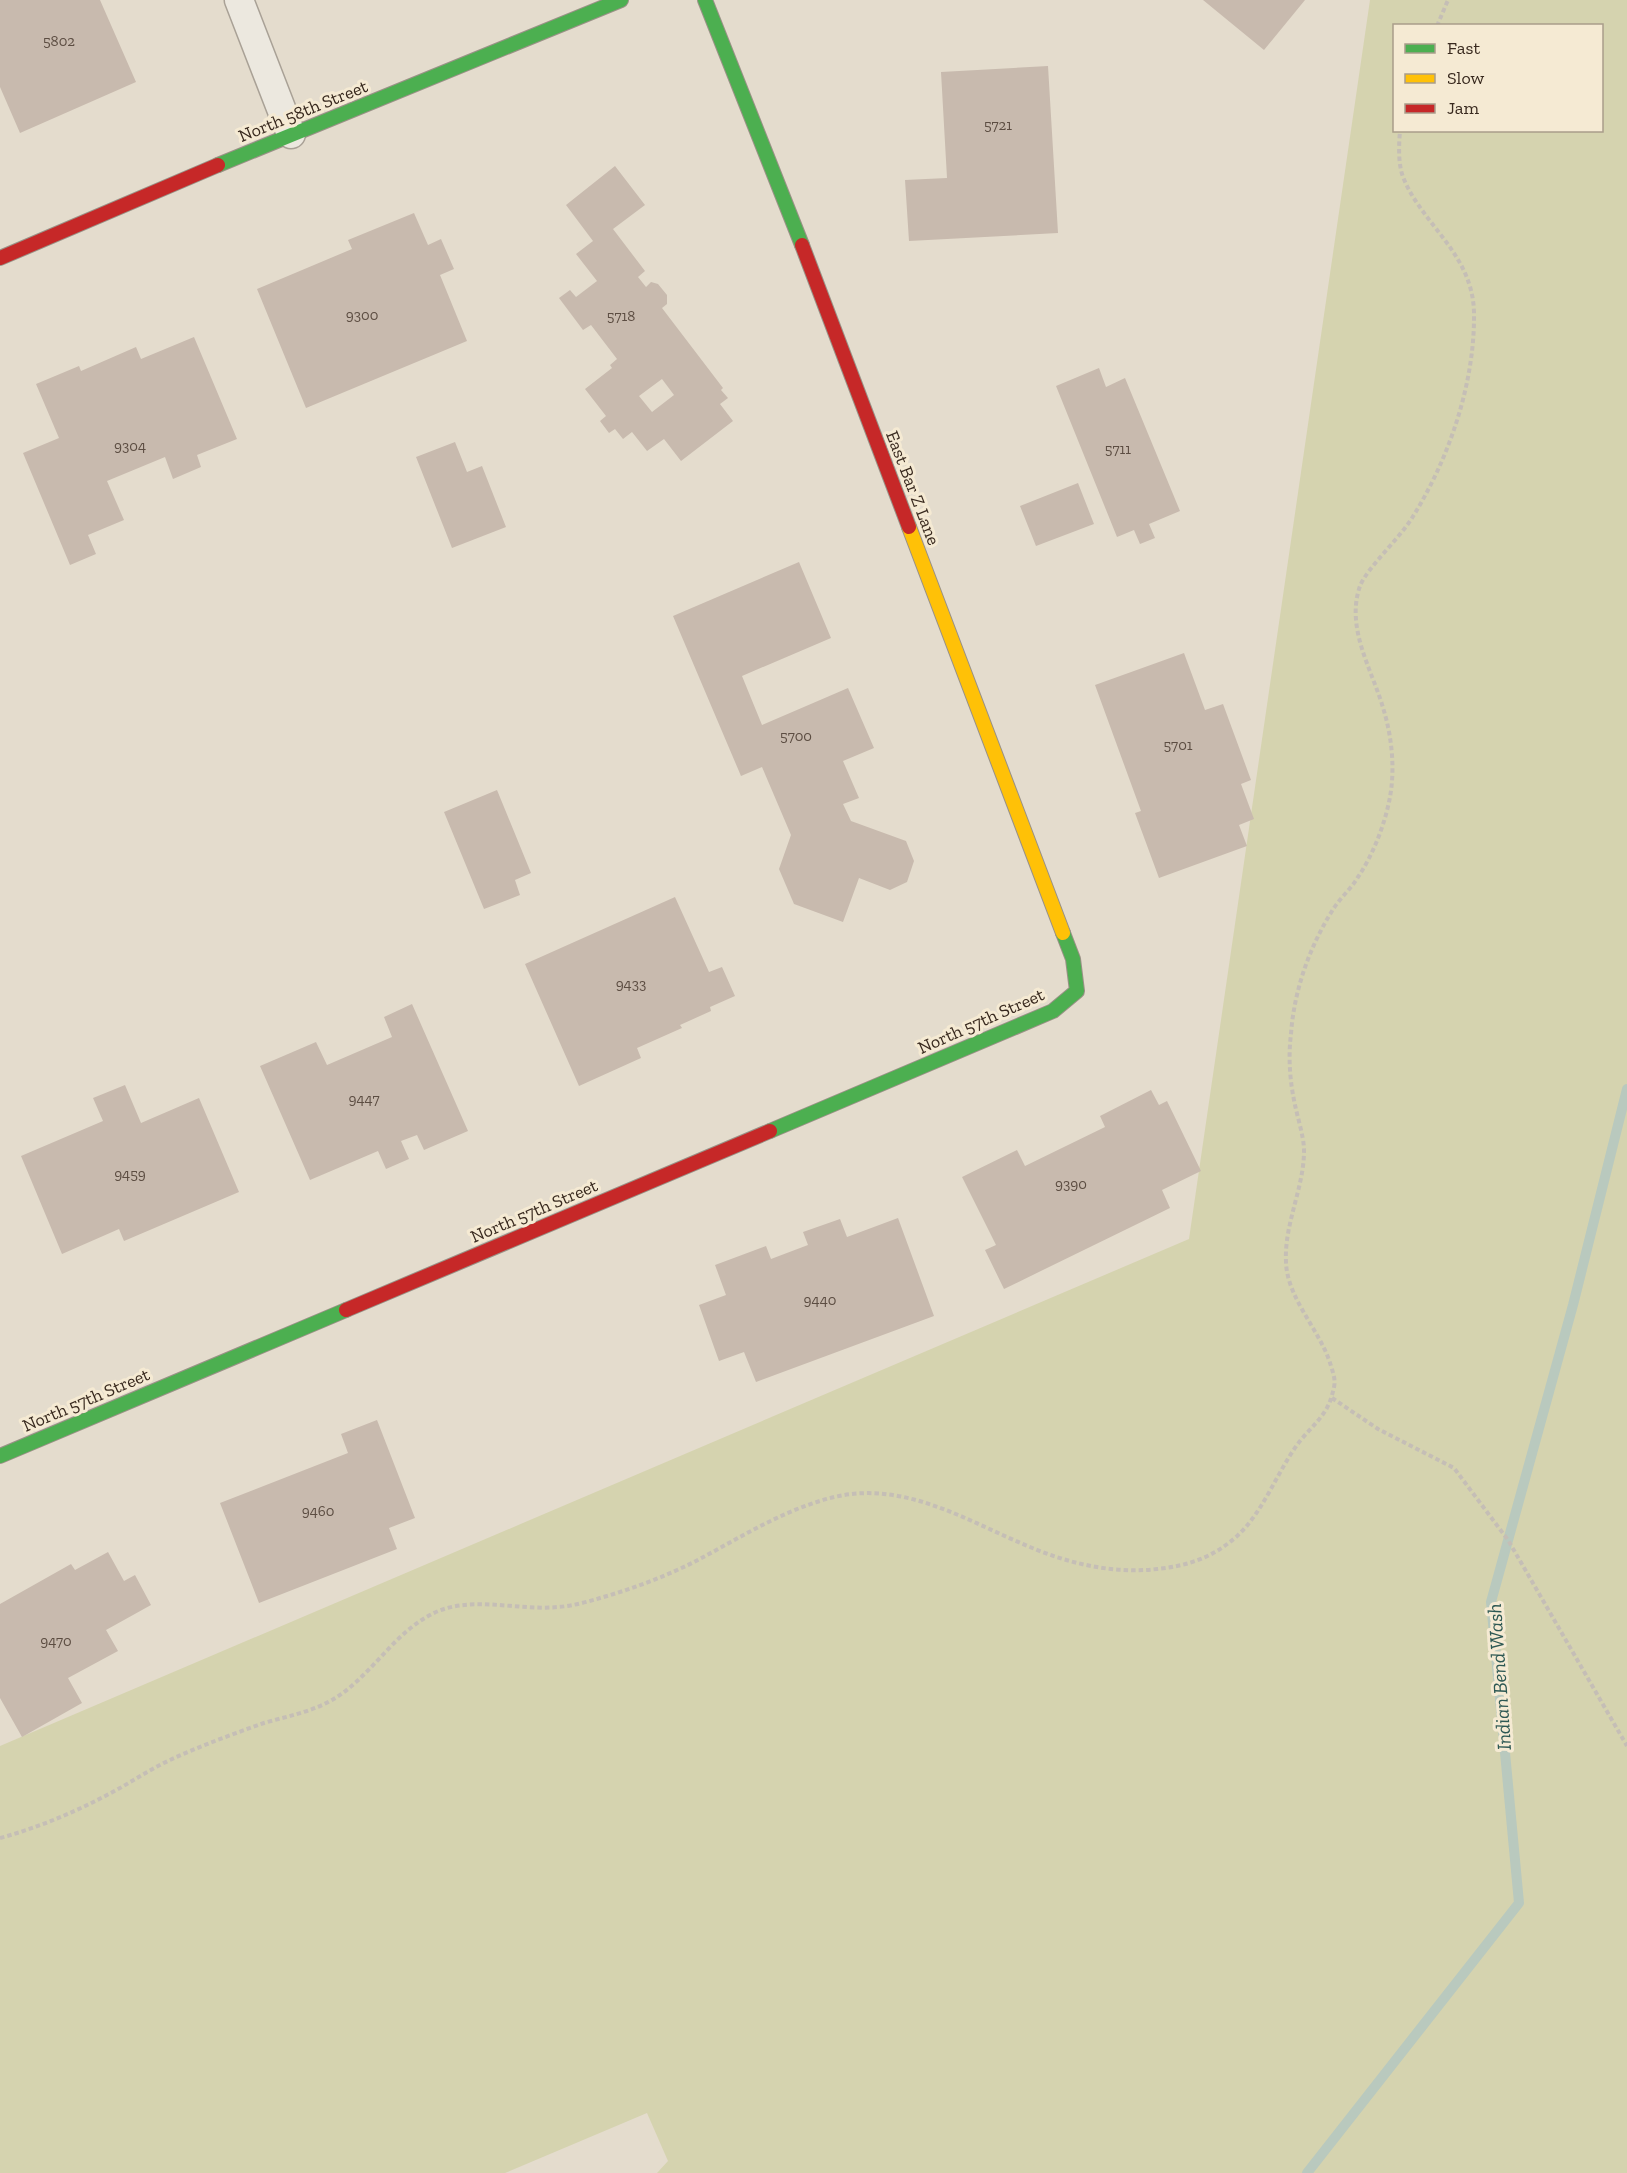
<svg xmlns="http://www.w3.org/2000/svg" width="1627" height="2173" font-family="'Zilla Slab',serif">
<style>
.green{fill:#d5d3af;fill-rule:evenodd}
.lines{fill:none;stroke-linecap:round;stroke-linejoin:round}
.stream{stroke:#b9c9be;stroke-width:10}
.building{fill:#c8baae;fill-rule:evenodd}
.street-casing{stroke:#a9a196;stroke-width:31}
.fast-casing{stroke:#999186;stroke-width:16}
.slow-casing{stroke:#999186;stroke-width:16}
.jam-casing{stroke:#999186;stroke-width:16}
.path{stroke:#c5beb6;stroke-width:4;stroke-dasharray:4.5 3;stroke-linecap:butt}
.street{stroke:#ece8df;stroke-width:28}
.fast{stroke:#4caf50;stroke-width:14}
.slow{stroke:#ffc107;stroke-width:14}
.jam{stroke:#c62828;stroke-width:14}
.labels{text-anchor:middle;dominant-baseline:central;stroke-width:6;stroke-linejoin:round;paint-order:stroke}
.number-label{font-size:15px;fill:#5c4d42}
.street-label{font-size:18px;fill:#38291e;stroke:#f5ead3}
.water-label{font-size:20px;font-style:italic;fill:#2d5853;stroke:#f5ead3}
</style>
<rect width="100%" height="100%" fill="#e4dccd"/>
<path class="green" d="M1370,0H1627V2173H657L668,2161L647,2113L505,2173H0V1746L1189,1239ZM1394,26H1602V130H1394Z"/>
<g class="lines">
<path class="stream" d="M1307,2173L1519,1903L1491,1602L1573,1305L1627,1089"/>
</g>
<path class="building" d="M0,0H100L136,82L20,133L0,87Z
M1203,0H1305L1264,50Z
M1048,66L1058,233L909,241L905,180L947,178L941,72Z
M615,166L645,205L613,229L645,271L638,277L646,287L651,282L658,284L667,295V304L662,308L723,388L721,390L728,398L720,404L733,421L681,461L664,439L647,451L632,432L623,439L615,429L609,433L600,421L606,416L585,389L612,368L610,365L617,359L591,325L583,330L559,298L570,290L576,297L597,281L576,254L593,241L566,205ZM662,379L674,395L652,412L639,396Z
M414,213L428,245L441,239L454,269L440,275L467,341L306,408L257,289L352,249L348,240Z
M194,337L237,439L197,455L201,467L173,479L165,457L107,481L124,520L88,535L96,554L70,565L23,453L59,438L36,384L79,366L81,371L136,347L141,359Z
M1099,368L1106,387L1125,378L1180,511L1149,524L1155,538L1140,544L1134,530L1117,537L1056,386Z
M455,442L467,472L482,466L506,527L452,548L416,457Z
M1078,483L1094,524L1036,546L1020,506Z
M799,562L831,638L742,676L762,725L848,688L874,748L843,761L859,798L843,804L851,821L906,841L914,861L907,882L890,890L859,878L843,922L794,904L779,869L791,835L762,767L741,776L673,616Z
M1184,653L1205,710L1223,704L1251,780L1241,784L1254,819L1239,825L1247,846L1159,878L1135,813L1141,811L1095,685Z
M497,790L531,873L515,880L520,895L484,909L444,812Z
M675,897L709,972L722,967L735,996L710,1007L711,1011L680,1025L682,1028L637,1048L641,1058L579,1086L525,964Z
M412,1004L468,1131L424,1150L417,1135L401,1141L409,1159L386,1169L378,1151L310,1180L260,1066L316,1042L327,1065L392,1037L384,1017Z
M125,1085L141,1123L199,1098L239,1192L124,1241L119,1229L62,1254L21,1156L103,1121L93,1098Z
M1151,1090L1159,1105L1167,1101L1201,1171L1162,1190L1170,1208L1004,1289L985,1250L996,1245L962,1177L1017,1150L1025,1166L1105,1127L1100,1116Z
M898,1218L934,1316L756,1382L744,1352L719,1361L699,1305L726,1295L715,1265L766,1246L771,1259L808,1245L803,1232L840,1219L847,1237Z
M377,1420L415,1518L389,1528L397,1549L259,1603L220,1503L348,1453L341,1434Z
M108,1552L124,1581L135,1575L151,1605L106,1630L118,1651L68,1678L82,1703L22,1737L0,1698V1604L71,1564L75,1570Z"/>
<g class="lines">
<defs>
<path id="street" d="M239,0L291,134"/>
<path id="fast" d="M705,0L802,245
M218,165L621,0
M770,1131L1053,1011L1077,991L1073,959L1063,933
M0,1456L346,1310"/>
<path id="slow" d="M909,527L1063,933"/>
<path id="jam" d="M802,245L909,527
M0,258L218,165
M346,1310L770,1131"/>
</defs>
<use href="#street" class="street-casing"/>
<use href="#fast" class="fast-casing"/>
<use href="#slow" class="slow-casing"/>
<use href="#jam" class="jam-casing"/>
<path class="path" d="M1437,26L1448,0
M1332,1398L1378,1429L1454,1468L1508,1540L1627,1746
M0,1838C37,1828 73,1813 107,1795C129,1784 148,1770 170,1760C200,1746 233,1734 264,1723C288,1716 311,1712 332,1700C370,1678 391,1636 430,1615C468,1594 516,1611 558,1607C572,1606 587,1602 600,1598C632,1589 664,1577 694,1562C740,1538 787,1507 839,1496C908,1482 969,1522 1030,1547C1070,1564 1114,1574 1157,1569C1187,1566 1212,1558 1236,1537C1264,1512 1277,1471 1300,1441C1312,1426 1327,1415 1332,1395C1336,1382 1335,1379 1331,1366C1321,1331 1287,1299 1286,1262C1284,1223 1305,1186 1304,1148C1303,1134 1298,1119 1295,1105C1290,1082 1288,1058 1291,1034C1294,991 1309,948 1332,911C1339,899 1351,889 1358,877C1373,855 1385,824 1390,797C1395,769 1392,738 1384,711C1373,671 1345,629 1360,586C1367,568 1399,539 1412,518C1449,459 1475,383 1474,313C1473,252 1419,223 1402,174C1398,160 1399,144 1400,130"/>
<use href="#street" class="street"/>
<use href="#fast" class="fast"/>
<use href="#slow" class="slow"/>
<use href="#jam" class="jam"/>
</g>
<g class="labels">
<g class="number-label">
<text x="59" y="41">5802</text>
<text x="998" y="125">5721</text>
<text x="362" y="315">9300</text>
<text x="621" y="316">5718</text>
<text x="130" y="446">9304</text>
<text x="1118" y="449">5711</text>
<text x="796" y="736">5700</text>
<text x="1178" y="745">5701</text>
<text x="631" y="984">9433</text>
<text x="364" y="1099">9447</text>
<text x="130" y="1174">9459</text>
<text x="1071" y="1184">9390</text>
<text x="820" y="1300">9440</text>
<text x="318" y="1511">9460</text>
<text x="56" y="1641">9470</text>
</g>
<g class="street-label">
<text transform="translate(303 111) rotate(-22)">North 58th Street</text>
<text transform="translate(913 488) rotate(69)">East Bar Z Lane</text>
<text transform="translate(981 1021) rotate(-24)">North 57th Street</text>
<text transform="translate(534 1211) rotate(-23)">North 57th Street</text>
<text transform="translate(86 1400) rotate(-23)">North 57th Street</text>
</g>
<g class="water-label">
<text transform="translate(1499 1677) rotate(-94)">Indian Bend Wash</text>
</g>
</g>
<rect x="1393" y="24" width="210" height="108" fill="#f5ead3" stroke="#a99d8b" stroke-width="1.5"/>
<rect x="1405" y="44" width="30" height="9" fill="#4caf50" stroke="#a99d8b" stroke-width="1.5"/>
<text x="1447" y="54" font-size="18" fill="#38291e">Fast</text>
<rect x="1405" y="74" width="30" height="9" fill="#ffc107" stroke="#a99d8b" stroke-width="1.5"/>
<text x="1447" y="84" font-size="18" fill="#38291e">Slow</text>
<rect x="1405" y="104" width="30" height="9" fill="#c62828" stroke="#a99d8b" stroke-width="1.5"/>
<text x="1447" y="114" font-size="18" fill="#38291e">Jam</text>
</svg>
